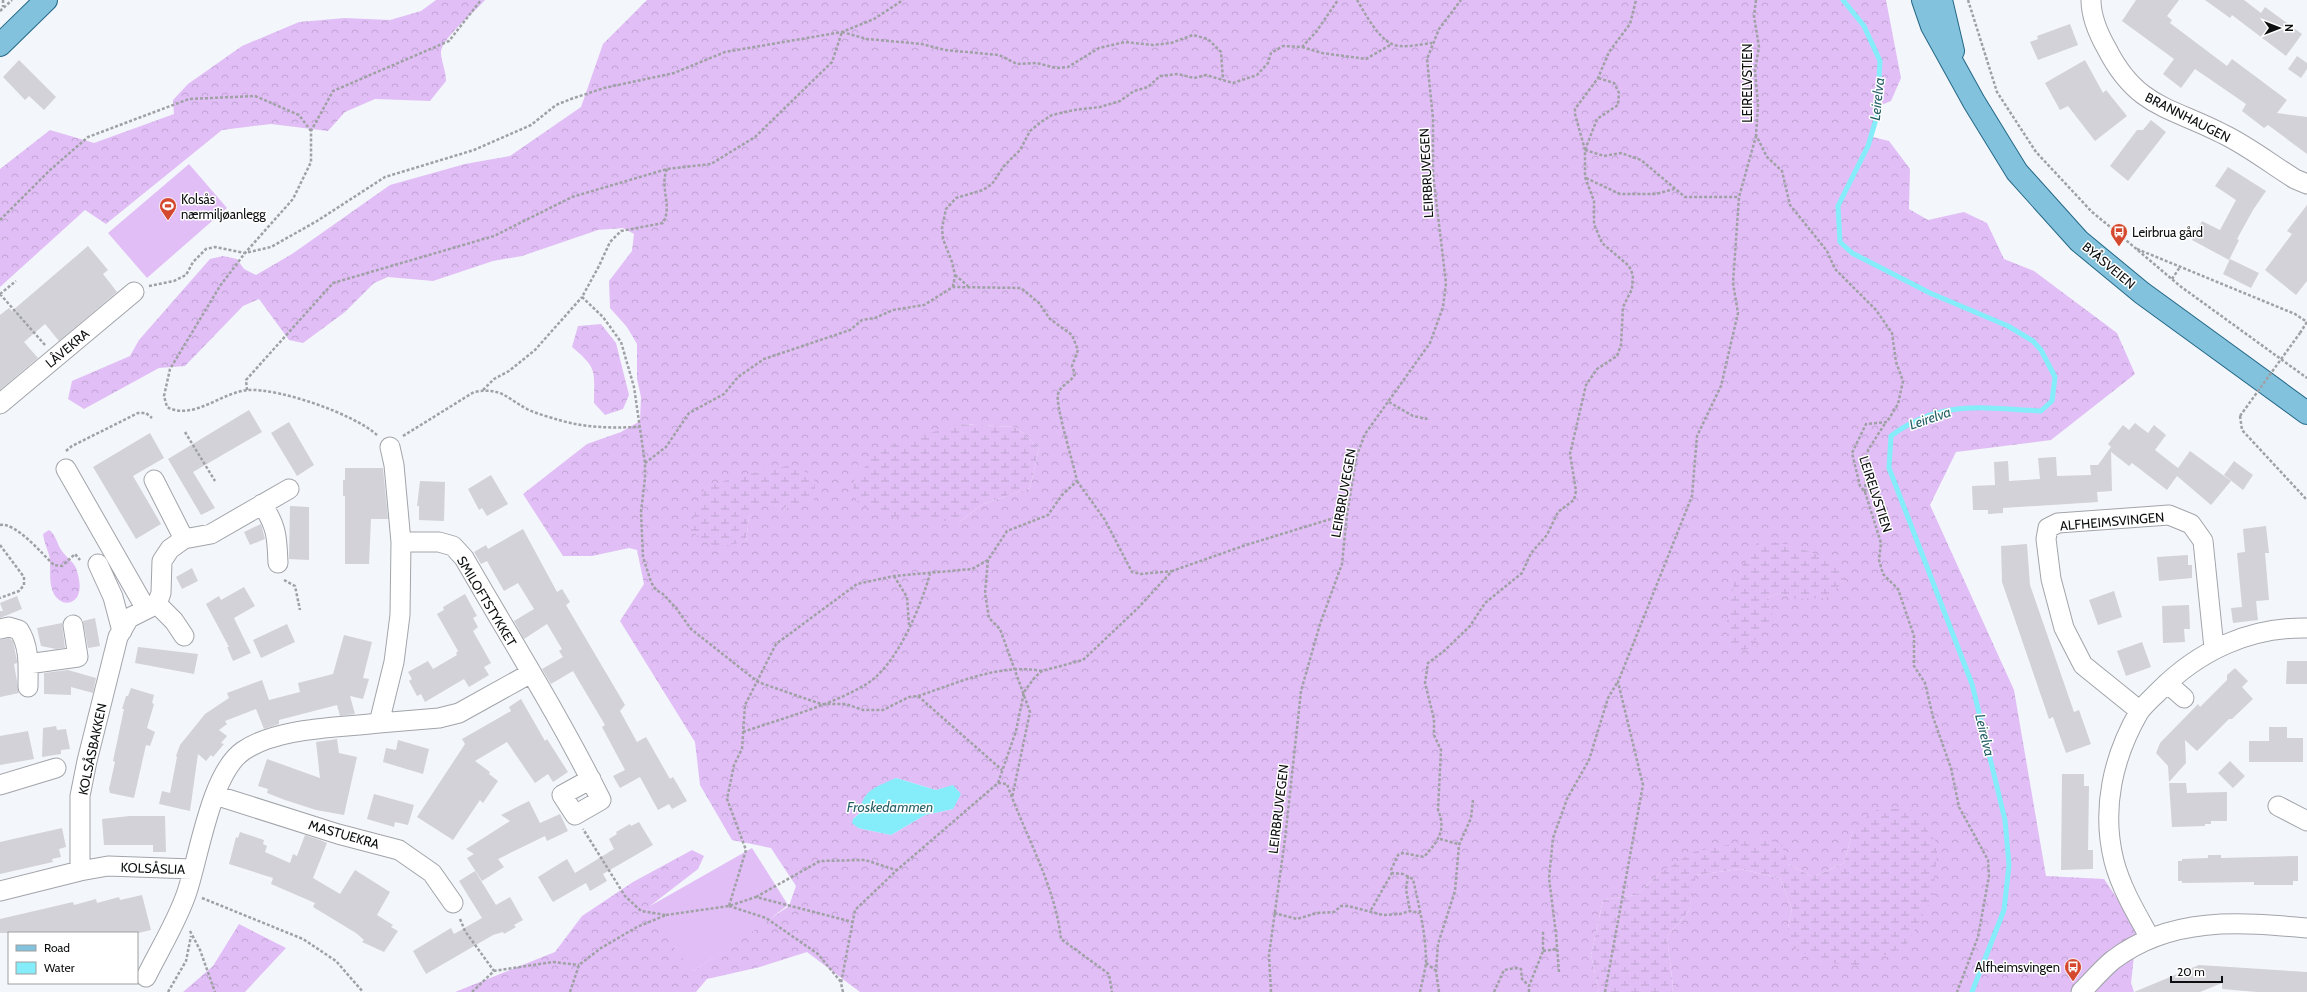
<svg xmlns="http://www.w3.org/2000/svg" width="2307" height="992" font-family="Cabin,sans-serif">
<style>
.forest{fill:url(#forest-crowns);fill-rule:evenodd}
.wetland{fill:url(#wetland-marsh)}
.pitch{fill:#e1bff6}
.water{fill:#85edf9}
.lines{fill:none;stroke-linecap:round;stroke-linejoin:round}
.stream{stroke:#85edf9;stroke-width:5}
.building{fill:#d2d2d8}
.minor-casing{stroke:#a1a4a9;stroke-width:21}
.major-casing{stroke:#246887;stroke-width:24}
.path{stroke:#9fa1a4;stroke-width:2.5;stroke-dasharray:3 2;stroke-linecap:butt}
.minor{stroke:#fff;stroke-width:19}
.major{stroke:#83c2dd;stroke-width:22}
.path-bridge{stroke:#9fa1a4;stroke-width:2.5;stroke-dasharray:3 2;stroke-linecap:butt}
.labels{text-anchor:middle;dominant-baseline:central;stroke-width:3;stroke-linejoin:round;paint-order:stroke}
.street-label{font-size:13px;fill:#0d0e0f;stroke:#fff}
.poi-label{font-size:13px;fill:#0d0e0f;stroke:#fff;text-anchor:start}
.water-label{font-size:14px;font-style:italic;fill:#276168;stroke:#fff}
</style>
<defs>
<pattern id="forest-crowns" width="20" height="18" patternUnits="userSpaceOnUse"><rect width="20" height="18" fill="#e1bff6"/><path d="M2 6a3 3 0 1 1 6 0M12 15a3 3 0 1 1 6 0" fill="none" stroke="#c0a3d2"/></pattern>
<pattern id="wetland-marsh" width="20" height="14" patternUnits="userSpaceOnUse"><rect width="20" height="14" fill="#e1bff6"/><path d="M1 5h8M5 5V1M11 12h8M15 12V8" fill="none" stroke="#c0a3d2"/></pattern>
</defs>
<rect width="100%" height="100%" fill="#f3f6fb"/>
<path class="forest" d="M436,0H485C475,12 439,40 441,54C442,63 446,72 446,81L430,101L375,99L345,112L328,131L271,124L222,130L106,224L85,210L0,287V169L50,130L94,143L174,114L173,100L188,84L242,46L299,22L345,18L390,20L421,11Z
M647,0H1886L1901,78L1891,101L1874,108L1873,137L1889,141L1910,169L1909,209L1928,220L1964,212L1987,223L2004,259L2034,271L2117,333L2135,374L2051,440L1956,452L1930,505L2014,690L2046,876L2104,879L2137,928L2131,983L2134,992H1672L1673,987L1667,936L1689,911L1695,875L1740,869L1780,878L1792,909L1788,928L1822,962L1854,827L1844,863L1813,877L1788,864L1761,838L1660,873L1636,895L1603,900L1591,955L1599,992H860L807,952L760,967L707,979L696,992H455L555,952L582,916L633,882L692,850L704,856L698,869L650,906L693,971L789,906L796,886L771,848L732,840L700,785L695,742L620,621L644,584L637,550L629,548L592,556H563L523,494L587,444L621,432L640,421L641,397L637,379V344L627,327L610,308L609,281L632,251L634,234L623,228L598,230L522,256L493,261L433,281L388,277L374,283L345,312L303,343L289,340L259,299L243,306L185,366L159,368L84,409L68,399L72,381L130,356L139,340L210,259L223,256L237,259L244,269L256,275L292,254L390,185L465,164L510,156L581,107L603,44ZM959,424L1016,427L1039,448L1030,488L983,504L959,522ZM739,476L788,508L760,502L749,517L746,542ZM1735,576L1796,599L1779,593L1766,599ZM896,778L936,790L953,786V809L925,815L891,835L858,828L853,819Z
M601,324L616,343L629,395L623,409L605,415L594,403C594,370 598,369 572,347L578,326Z
M49,530C56,534 57,545 62,551C66,557 73,561 76,568C78,574 81,585 79,592C77,603 64,607 56,597C47,585 52,569 49,555C47,548 44,542 43,534Z
M239,924L286,948L245,992H183L213,966Z"/>
<path class="wetland" d="M959,424L1016,427L1039,448L1030,488L983,504L959,522L882,516L854,500L853,482L879,449Z
M792,465L814,476L816,500L788,508L760,503L749,517L746,542L715,547L689,530L704,488L739,476Z
M1759,540L1792,545L1836,562L1846,580L1826,598L1796,599L1779,593L1766,599L1773,617L1748,649L1731,652L1726,627L1735,576Z
M1910,808L1938,844L1933,896L1906,946L1860,966L1822,962L1792,947L1788,928L1792,909L1780,878L1740,869L1696,875L1689,911L1667,936L1673,987L1672,992H1599L1591,955L1603,900L1636,895L1660,873L1693,852L1761,838L1782,845L1788,864L1813,877L1844,863L1854,827L1876,810Z"/>
<path class="pitch" d="M189,164L227,208L147,278L108,233Z
M752,848L788,905L758,928L693,971L676,951L650,906Z"/>
<path class="water" d="M896,778L936,790L953,785L961,794L953,809L925,815L891,835L858,828L852,823L853,819L860,813C862,789 877,787 896,778Z"/>
<g class="lines">
<path class="stream" d="M1843,0L1864,26L1880,61L1877,116L1868,146L1838,206L1840,242L1852,253L1930,293L2008,326L2033,341L2041,350L2055,377L2052,401L2041,411C1984,408 1940,399 1891,436L1889,468L1972,684L2005,820L2009,865L2004,910L1972,992"/>
</g>
<path class="building" d="M2136,0H2179L2167,16L2172,20L2170,23L2227,66L2232,59L2287,100L2277,113L2307,117V154L2268,125L2264,128L2242,111L2246,104L2195,69L2181,88L2163,74L2174,59L2122,21Z
M2205,0H2244L2261,13L2265,7L2302,34L2286,56L2232,15L2230,18Z
M2070,24L2078,45L2038,60L2030,42L2038,39L2037,36Z
M2297,56L2307,63V69L2301,78L2288,69Z
M19,60L56,97L44,110L29,96L25,100L3,77Z
M2085,60L2103,93L2106,90L2127,116L2095,141L2068,106L2060,110L2045,83Z
M2151,120L2166,132L2128,181L2110,166L2137,130H2143Z
M2228,167L2266,191L2253,210L2237,239L2239,240L2229,260L2192,240L2202,221L2220,230L2236,200L2215,186Z
M2307,205V281L2296,295L2265,270L2292,234L2287,231Z
M88,246L108,270L103,274L117,292L59,341L45,324L24,342L38,358L0,390V315L9,308L12,311Z
M2230,259L2259,273L2251,288L2223,274Z
M249,410L262,432L193,472L215,508L201,515L168,459Z
M289,422L314,465L297,476L271,433Z
M2135,423L2148,433L2154,425L2166,435L2155,450L2178,468L2190,451L2231,481L2211,505L2177,476L2167,490L2132,463L2129,466L2111,452L2112,491L2097,492L2098,502L2003,508V513L1988,514V510H1973L1972,486L1995,485L1994,462L2008,461L2009,481L2040,479L2038,458L2056,457L2057,476L2091,475L2090,465H2098L2111,447L2108,444L2123,425L2129,430Z
M150,433L164,458L133,476L161,524L136,539L93,467Z
M2234,461L2253,475L2243,490L2224,475Z
M345,468H383L388,519H371L369,564H345V496H343V480H345Z
M491,475L508,504L487,516L482,508L479,510L468,489Z
M420,481L445,482L444,521L419,520V506H417Z
M290,506L309,507V560L289,559Z
M261,524L265,539L250,545L244,532Z
M2266,526L2269,553H2265L2269,600L2256,601L2258,620L2233,623L2231,608L2242,607L2237,553L2245,552L2243,529Z
M523,529L557,592L562,589L570,602L566,605L625,705L620,711L637,742L646,737L670,779L673,777L687,801L672,809L669,804L658,810L640,777L620,788L613,776L625,770L602,727L605,725L573,671L551,684L542,669L563,657L559,651L562,649L547,624L524,639L514,621L534,609L518,583L504,591L487,561L481,564L474,552L486,545L488,549Z
M2027,544L2030,585L2074,712L2079,710L2091,744L2066,753L2053,717L2049,719L2002,582L2001,546Z
M2188,555V565H2192V578L2159,581L2157,557Z
M192,568L198,581L182,589L176,577Z
M244,587L255,606L234,618L251,653L233,661L227,647H229L206,604L219,596L221,600Z
M2114,591L2122,617L2098,625L2089,600Z
M465,594L477,616L473,618L478,627L473,631L491,663L484,667L489,675L469,687L464,679L425,702L421,694L417,696L409,681L412,679L408,672L428,661L433,669L457,655L456,653L458,651L437,614L444,610L443,607Z
M17,596L22,609L0,618V611H3L0,603Z
M2189,605L2190,629H2184L2185,642L2163,643L2162,606Z
M95,618L100,646L88,648L83,621Z
M62,623L65,648L56,649L41,646L37,628Z
M287,624L295,642L261,658L253,640Z
M344,635L372,642L363,678L369,679L363,699L350,696L355,714L340,716L337,705L279,720V724L264,729L256,709L225,721L227,724L219,730L227,736L221,743L224,744L213,757L211,755L206,761L198,754L190,811L159,804L162,791L170,793L177,757L176,756L180,745L205,714L229,698L227,693L262,680L269,700L300,692L298,683L333,674Z
M9,638L13,641L17,661V663L14,664L19,693L0,697V640Z
M2142,642L2151,667L2126,676L2117,651Z
M138,647L198,654L194,674L135,663Z
M2287,661H2307V684H2286Z
M2235,668L2248,681L2242,687L2253,699L2232,719H2229L2197,751L2185,740L2186,763L2169,782L2168,766L2156,753L2160,743L2198,704L2200,707L2227,680V675Z
M68,670L96,678L93,693L71,687V695L44,694V673Z
M131,688L154,695L152,703L154,704L147,728L155,732L150,746L146,745L134,798L110,793L109,789L115,762L113,761L124,709H122L126,696H128Z
M521,699L545,741L547,739L568,772L553,782L548,774L535,783L507,742L475,761L490,772L489,774L498,781L483,803L480,800L453,840L417,817L465,744L462,739L511,711L509,707Z
M56,726L57,730L66,729L70,749L61,750V754L42,757L43,728Z
M2269,727H2287V738H2303V762H2249V741H2269Z
M28,731L34,759L0,765V736Z
M337,739L339,753L357,757L344,815L316,810L285,800L267,793L268,789L258,786L267,759L320,778L316,742Z
M398,740L429,749L423,774L383,762L386,748L396,750Z
M2230,761L2245,776L2233,788L2218,773Z
M2062,774H2084V786H2089L2088,850H2093V869L2061,870Z
M2169,783H2186L2187,793L2227,792V821H2211V824H2205V826L2172,827Z
M374,794L414,805L408,825L395,822L394,827L367,819Z
M529,801L540,823L560,814L568,831L547,841L545,836L498,859L504,867L482,881L467,858L474,854L466,849L510,821L501,815Z
M130,816H165L166,852H153V845H104L102,819Z
M639,822L653,845L603,874L607,881L590,891L586,883L553,902L551,899L538,877L567,859L575,873L614,849L609,839L617,834L616,832L630,824L631,826Z
M62,828L66,847L59,849L61,857L52,859L53,862L0,874V842Z
M240,832L264,840L263,844L267,846L265,852L290,863L293,854L297,856L305,835L320,840L327,843L313,878L340,894L355,870L390,892L377,915L393,925L391,927L398,931L384,952L362,942L364,940L356,933L313,907L315,903L271,884L273,878L229,864L236,837L238,838Z
M2208,855H2221V858L2298,856V881H2293V885H2254V882L2182,883V881H2178V861H2182V859L2208,858Z
M475,871L496,905L510,897L523,920L514,925L516,927L504,934L503,932L493,935L426,974L413,951L451,928L454,934L482,918L459,881Z
M142,895L151,930L138,933H0V919L73,902L74,905L96,899L97,903L119,897L120,900Z
M2199,965L2307,972V992H2257L2222,989V983L2200,992H2134Z"/>
<g class="lines">
<defs>
<path id="minor" d="M2091,0C2091,16 2099,35 2107,49C2137,108 2171,107 2223,134C2248,146 2271,164 2295,179L2307,184
M0,404L134,292
M390,447L394,465L401,542
M66,469L146,609
M154,480L184,539
M262,504C277,527 277,537 278,563
M98,564L113,597L122,631
M157,604L174,621L184,636
M0,629L9,627L19,630C30,647 28,667 28,687
M28,664L78,657L73,625
M531,673L459,713L439,718L379,723L394,662L400,615L401,542H439L453,546L464,558C510,638 560,717 601,800L575,815L562,795L591,779
M2167,683L2184,698
M2140,711L2083,665L2064,628L2051,579L2046,539L2048,528L2058,523L2169,515L2191,524L2203,541L2214,648
M0,785L56,768
M215,795L338,834L399,850L432,873L453,903
M2278,806L2307,821
M80,871V796L87,761L118,637L129,618L157,604L161,593L162,561L170,549L184,539L211,534L289,489
M0,891L80,871L108,866L192,869
M2150,938C2136,913 2121,888 2114,861C2101,809 2113,757 2139,712C2144,705 2152,698 2158,692C2198,651 2249,627 2307,628
M146,977C159,950 177,922 187,892C199,856 211,773 243,751C278,727 338,728 379,723
M2081,992C2091,982 2102,969 2113,960C2171,916 2239,922 2307,928"/>
<path id="major" d="M1923,0L1932,26L1974,102L2017,172L2079,241L2142,293L2307,413
M1941,0L1953,51
M0,45L46,0"/>
</defs>
<use href="#minor" class="minor-casing"/>
<use href="#major" class="major-casing"/>
<path class="path" d="M3,0V7
M1357,0C1365,13 1377,37 1392,44C1402,49 1421,44 1432,43
M1756,0L1754,16L1759,47L1755,70L1758,105L1756,135L1767,157L1782,171L1790,205L1827,251L1835,269L1876,310L1892,333L1896,362L1903,381L1898,404L1887,422L1866,424L1852,453L1860,486L1865,492L1881,543L1879,560L1883,574L1898,589L1914,636V666L1925,683L1933,717L1951,768L1959,807L1988,860L1989,876L1978,937L1957,992
M1968,0L1997,92L2036,152L2092,212L2114,230L2180,286L2307,378
M0,11L12,0
M842,32L867,39L922,44L945,50L999,55L1017,64L1037,63L1056,68L1068,67L1099,48L1125,42L1153,45L1171,43L1193,35L1208,39L1221,52L1223,80
M1302,47L1322,53L1366,59L1392,44
M1585,150L1604,156L1621,153L1641,160L1685,197H1739
M1585,150L1597,119L1618,105L1619,93L1614,83L1598,78
M667,169C659,188 673,205 663,223L621,231L610,242L599,266L582,297L603,317L621,342L634,387L645,463V478L641,512L643,557L651,582L656,590L663,594L676,608L691,629L758,682L821,704H846L863,710H883L909,697L918,696L1002,770
M1586,178L1620,194H1656L1674,189
M0,220L50,170L88,137L189,99L255,96L299,115L311,131
M2137,249L2295,314L2307,322
M955,275L968,286
M2172,279L2180,267
M149,286L174,281L186,275L193,262L206,249L215,247L245,253L271,247L317,221L385,177L474,150L531,125L556,105L571,99L604,88L674,73L725,52L842,32L874,19L903,0
M953,287L955,275L952,262L943,239L942,228L946,209L956,198L983,190L992,184L1004,166L1020,150L1030,131L1041,122L1052,115L1074,110L1100,107L1120,101L1134,91L1148,87L1160,76L1178,74L1194,78L1206,75L1233,83L1257,75L1268,63L1271,53L1283,46L1302,47L1316,32L1338,0
M0,294L45,345
M0,294L16,281
M2300,333L2307,322
M247,390L246,380L333,283L494,236L572,197L667,169L711,164L755,137L832,62L842,32
M483,390L494,379L509,371L535,350L582,297
M1389,402L1413,416L1427,419
M2240,416L2242,430L2307,500
M185,432L215,481
M377,435C354,414 279,388 248,390C222,392 193,421 167,407L164,396L170,369L220,286L245,253L293,199L311,162V131L333,91L449,41L481,0
M403,436L474,392C502,387 506,398 527,409C537,414 549,417 559,420C586,428 611,428 639,427
M66,451L72,446L138,413H146L152,418
M645,463L666,447L689,413L724,394L738,377L764,359L850,330L862,320L875,318L893,310L924,305L953,287L1021,288L1039,303L1050,319L1072,335L1078,350L1072,366L1075,374C1071,383 1061,384 1058,394C1055,405 1074,465 1077,481L1062,495L1048,515L1007,531L988,560L972,569L894,576L857,584L776,644L745,705L742,749L734,765L727,799L746,850L729,906
M1077,481L1105,520L1132,572L1141,574L1172,571
M1865,492L1868,450L1886,422
M0,525C16,522 42,554 54,565L62,566L75,554L80,560
M0,545L24,577V585L19,591L0,598
M988,560L985,593L989,618L1000,629L1030,712L1012,798
M894,576L907,597L909,625
M284,580L295,586L300,610
M918,696C958,683 999,663 1042,671
M743,732C783,718 829,706 865,685C897,666 920,608 930,574
M998,783L1007,784C1025,835 1055,885 1061,939L1109,974L1112,992
M1440,839L1458,844
M1408,876L1406,889L1410,911
M756,897L820,861L865,860L896,870
M202,898L303,939L336,961L363,992
M729,906L766,918L818,954L841,982
M1371,910L1392,873
M1274,913L1297,919L1317,913L1334,912L1341,906H1348L1383,915L1400,914L1410,911L1420,913
M666,915L729,906L756,897L853,922
M460,919L465,931L494,971
M190,931L200,950L215,992
M1543,951L1557,949
M1426,963L1435,970
M1559,972L1556,934L1549,878L1553,838L1567,799L1589,760L1608,698L1617,683
M168,992L186,961L191,936
M472,992L494,971L553,962L579,965
M570,992L579,965L601,948L637,927L666,915L641,911L625,896L583,829
M843,992L841,983L855,910L897,870L998,783L1016,731L1024,692L1035,677L1042,671L1083,660L1138,608L1172,571L1246,545L1347,514
M1271,992L1269,955L1285,839L1301,691L1320,624L1342,564L1347,514L1357,455L1365,434L1430,343L1443,307L1446,283L1433,174V119L1427,59L1439,29L1461,0
M1420,992C1422,982 1425,972 1426,962C1426,934 1419,906 1413,879L1403,874L1392,873L1391,870L1398,855L1403,853L1424,857C1437,842 1447,831 1438,810L1441,750L1434,735V719L1425,683L1428,663L1444,651L1470,626L1485,603L1522,573L1531,553L1547,535L1558,512L1574,500L1576,491L1570,454L1586,385L1597,369L1617,356L1621,345L1623,307L1632,289L1633,275L1629,266L1602,243L1594,224V201L1585,177V150L1575,114V109L1598,78L1609,52L1630,24L1636,0
M1439,992L1436,971L1438,944L1455,891L1459,845L1471,818L1473,800
M1494,992L1504,970L1516,968L1521,969L1522,979L1529,986
M1529,992V986L1543,951V930
M1605,992L1643,785L1618,682L1692,496L1697,436L1721,386L1738,313L1733,283L1739,197L1756,136"/>
<use href="#minor" class="minor"/>
<use href="#major" class="major"/>
<path class="path-bridge" d="M2240,416L2300,333"/>
</g>
<defs>
<symbol id="stadium-pin" viewBox="-11 -11 22 30"><path d="M0 17L-7.5 6A9.5 9.5 0 1 1 7.5 6Z" fill="#d4482f" stroke="#fff"/><path d="M0-5a6.5 5 0 1 0 0 10a6.5 5 0 1 0 0-10ZM-3.5-1.8h7v3.6h-7Z" fill="#fff"/></symbol>
<symbol id="bus-pin" viewBox="-11 -11 22 30"><path d="M0 17L-7.5 6A9.5 9.5 0 1 1 7.5 6Z" fill="#d4482f" stroke="#fff"/><path d="M-5-6H5V4H4V6H2V4H-2V6H-4V4H-5ZM-3.5-4V0h7V-4ZM-3.5 1.2v1.5H-2V1.2ZM2 1.2v1.5H3.5V1.2Z" fill="#fff"/></symbol>
</defs>
<g fill-rule="evenodd">
<use href="#stadium-pin" x="158" y="196" width="20" height="27"/>
<use href="#bus-pin" x="2109" y="222" width="20" height="27"/>
<use href="#bus-pin" x="2063" y="957" width="20" height="27"/>
</g>
<g class="labels">
<g class="street-label">
<text transform="translate(1747 83) rotate(-90)">LEIRELVSTIEN</text>
<text transform="translate(2188 117) rotate(27)">BRANNHAUGEN</text>
<text transform="translate(1426 173) rotate(-93)">LEIRBRUVEGEN</text>
<text transform="translate(2109 265) rotate(40)">BYÅSVEIEN</text>
<text transform="translate(67 348) rotate(-40)">LÅVEKRA</text>
<text transform="translate(1343 493) rotate(-80)">LEIRBRUVEGEN</text>
<text transform="translate(1876 494) rotate(72)">LEIRELVSTIEN</text>
<text transform="translate(2112 521) rotate(-5)">ALFHEIMSVINGEN</text>
<text transform="translate(487 601) rotate(59)">SMILOFTSTYKKET</text>
<text transform="translate(92 749) rotate(-78)">KOLSÅSBAKKEN</text>
<text transform="translate(1278 809) rotate(-83)">LEIRBRUVEGEN</text>
<text transform="translate(344 834) rotate(16)">MASTUEKRA</text>
<text transform="translate(153 868) rotate(2)">KOLSÅSLIA</text>
</g>
<g class="poi-label">
<text x="181" y="199">Kolsås<tspan x="181" dy="15">nærmiljøanlegg</tspan></text>
<text x="2132" y="232">Leirbrua gård</text>
<text x="2060" y="967" text-anchor="end">Alfheimsvingen</text>
</g>
<g class="water-label">
<text transform="translate(1877 99) rotate(-84)">Leirelva</text>
<text transform="translate(1930 418) rotate(-19)">Leirelva</text>
<text transform="translate(1985 735) rotate(76)">Leirelva</text>
<text x="890" y="807">Froskedammen</text>
</g>
</g>
<rect x="8" y="932" width="130" height="52" fill="#ffffff" stroke="#9e9f9f"/>
<rect x="16" y="945" width="20" height="6" fill="#83c2dd" stroke="#9e9f9f"/>
<text x="44" y="952" font-size="12" fill="#0d0e0f">Road</text>
<rect x="16" y="962" width="20" height="12" fill="#85edf9" stroke="#9e9f9f"/>
<text x="44" y="972" font-size="12" fill="#0d0e0f">Water</text>
<g transform="translate(2279 28) rotate(90)" stroke="#ffffff" stroke-width="3" paint-order="stroke">
<path d="M0-3L7 15L0 10L-7 15Z" fill="#0d0e0f"/>
<text y="-6" font-size="11" font-weight="bold" text-anchor="middle" fill="#0d0e0f">N</text>
</g>
<path d="M2171 976v6h51v-6" fill="none" stroke="#0d0e0f" stroke-width="2"/>
<text x="2177" y="976" font-size="12" fill="#0d0e0f" stroke="#ffffff" stroke-width="3" paint-order="stroke">20 m</text>
</svg>
